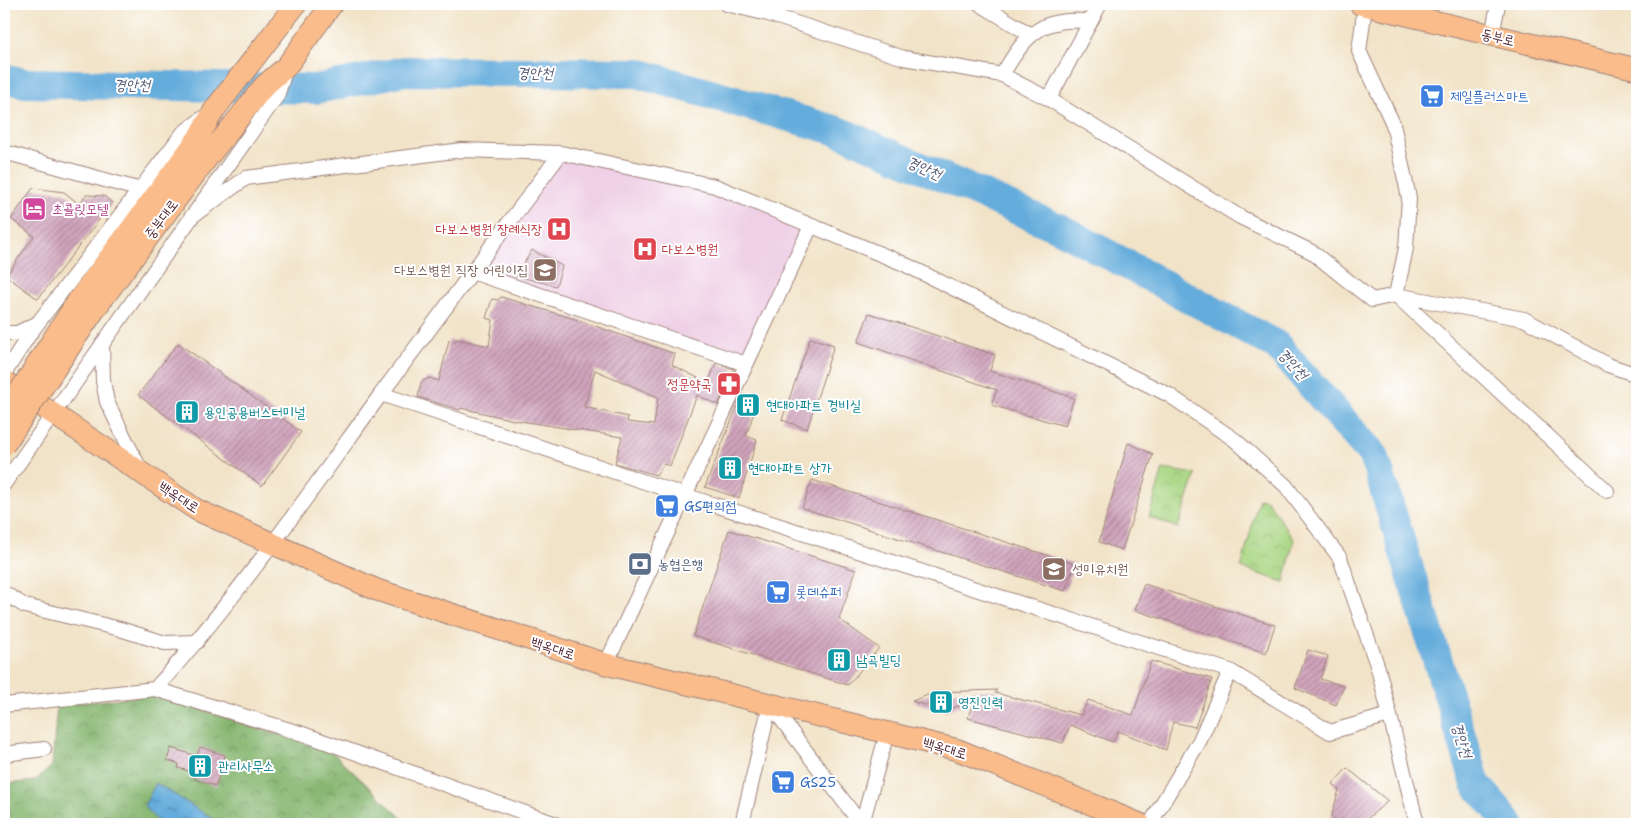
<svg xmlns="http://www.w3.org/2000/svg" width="1641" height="828" font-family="'Shantell Sans','Poor Story',sans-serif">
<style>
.built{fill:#efd0e6}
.forest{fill:url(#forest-crowns);stroke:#686a4e}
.park{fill:url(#park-crowns);stroke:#797a56}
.water{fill:url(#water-ripples);stroke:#576683}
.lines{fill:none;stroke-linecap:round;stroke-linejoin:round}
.river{stroke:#64acdb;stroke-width:30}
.building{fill:url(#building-hatch);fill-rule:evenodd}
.minor-casing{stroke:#9e8179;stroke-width:16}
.primary-casing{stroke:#9e8179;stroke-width:23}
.minor{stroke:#fff;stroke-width:14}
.primary{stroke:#fabc8b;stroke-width:21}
.primary-bridge-casing{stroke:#9e8179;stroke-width:23;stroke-linecap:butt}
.primary-bridge{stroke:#fabc8b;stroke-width:21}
.labels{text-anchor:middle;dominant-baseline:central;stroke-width:4;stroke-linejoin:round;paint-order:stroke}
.street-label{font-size:14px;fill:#4a1f2b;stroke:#fff}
.shop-label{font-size:14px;fill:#366cbe;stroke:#fff;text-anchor:start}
.hotel-label{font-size:14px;fill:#b23c85;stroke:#fff;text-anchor:start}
.health-label{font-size:14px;fill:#be3a42;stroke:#fff;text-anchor:end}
.education-label{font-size:14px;fill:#785e54;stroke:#fff;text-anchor:end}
.culture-label{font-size:14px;fill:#0d838f;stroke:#fff;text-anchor:start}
.service-label{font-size:14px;fill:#4e5e75;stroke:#fff;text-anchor:start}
.water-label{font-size:15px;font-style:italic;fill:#545771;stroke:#fff}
</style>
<defs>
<pattern id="forest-crowns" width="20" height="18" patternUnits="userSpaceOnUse" patternTransform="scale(1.25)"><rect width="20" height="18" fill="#86b670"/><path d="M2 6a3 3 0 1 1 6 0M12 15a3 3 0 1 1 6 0" fill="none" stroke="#70935c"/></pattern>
<pattern id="park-crowns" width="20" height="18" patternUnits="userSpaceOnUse" patternTransform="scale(1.25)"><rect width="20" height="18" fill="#a8d582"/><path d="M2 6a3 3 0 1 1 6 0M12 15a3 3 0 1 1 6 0" fill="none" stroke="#92b670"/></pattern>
<pattern id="water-ripples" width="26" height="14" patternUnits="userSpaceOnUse" patternTransform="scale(1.25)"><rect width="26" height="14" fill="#64acdb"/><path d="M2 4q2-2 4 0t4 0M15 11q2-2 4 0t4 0" fill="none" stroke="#548bb2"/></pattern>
<pattern id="building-hatch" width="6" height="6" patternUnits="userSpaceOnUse" patternTransform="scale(1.25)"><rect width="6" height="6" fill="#d0a4bc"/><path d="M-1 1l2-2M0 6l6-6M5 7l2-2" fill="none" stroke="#ab8599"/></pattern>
</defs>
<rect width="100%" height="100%" fill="#fff"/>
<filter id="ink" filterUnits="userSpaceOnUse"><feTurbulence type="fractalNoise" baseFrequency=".02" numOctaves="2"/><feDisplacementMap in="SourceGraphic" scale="10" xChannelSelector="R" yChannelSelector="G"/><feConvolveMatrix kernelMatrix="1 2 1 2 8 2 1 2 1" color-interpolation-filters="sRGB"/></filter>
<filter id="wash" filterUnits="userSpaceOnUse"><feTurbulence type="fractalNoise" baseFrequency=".0096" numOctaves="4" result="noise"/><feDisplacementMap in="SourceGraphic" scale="20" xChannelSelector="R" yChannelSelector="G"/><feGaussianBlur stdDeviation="1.12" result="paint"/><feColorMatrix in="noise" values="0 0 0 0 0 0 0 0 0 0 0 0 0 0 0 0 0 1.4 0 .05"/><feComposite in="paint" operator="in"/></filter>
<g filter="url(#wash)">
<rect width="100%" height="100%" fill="#f1e3c7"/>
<path class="built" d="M561,153L715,186L811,226L746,364L472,272Z"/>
<path class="forest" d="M156,695L332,752L408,824H4V784L35,781L52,766L57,705Z"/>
<path class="park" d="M1163,469L1196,474L1178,528L1149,517Z
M1259,498L1267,500L1294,540L1284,582L1241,568Z"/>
<path class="water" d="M156,783L221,824H160L144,806Z"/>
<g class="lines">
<path class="river" d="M4,78L24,83L316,89L405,71L637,73L838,131L1061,229L1276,345L1374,456L1476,784L1510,824"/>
</g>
<g id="blocks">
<path class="building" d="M33,188L64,192L79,204L86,195L104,196L112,203L38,299L6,276L34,236L11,219Z
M532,250L562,266L556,286L516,276Z
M501,297L575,319L675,354L672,365L708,383L716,363L734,369L718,405L697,395L670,466L664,464L656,475L615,463L622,437L514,420L461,408L460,410L418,397L421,382L429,378L439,381L449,340L455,342L457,339L489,346L493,320L486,318L492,299L498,300ZM595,370L658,397L654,425L627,422L628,417L584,407Z
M869,313L995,355L990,371L1074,398L1065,426L991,405L997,390L858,342Z
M810,338L834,345L807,429L782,420Z
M178,343L301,432L262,486L138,395Z
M742,394L758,400L746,436L757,440L739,498L705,487Z
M1128,443L1153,454L1122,550L1099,542Z
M812,480L1075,564L1065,591L802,508Z
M729,530L856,570L839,619L879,648L848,685L693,636Z
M1144,584L1275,625L1266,653L1135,610Z
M1308,650L1328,656L1320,679L1344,686L1336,705L1295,688Z
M1151,661L1212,679L1195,727L1173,722L1166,750L1118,731L1113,742L1070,725L1063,743L968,718L973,701L945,711L912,701L936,692L997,690L995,693L1081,715L1088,700L1133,715Z
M200,747L225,755L216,786L194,779L196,773L178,768L179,764L167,760L171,748L197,756Z
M1347,768L1388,801L1368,818L1375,824H1340L1331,817L1339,790L1333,784Z"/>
</g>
</g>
<g filter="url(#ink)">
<use href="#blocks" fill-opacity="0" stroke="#9e8179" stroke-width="1"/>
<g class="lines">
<defs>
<path id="minor" d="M726,4L768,14L904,58L1002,75L1049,99L1240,217L1312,252L1372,300L1396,295L1607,491
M980,4L1031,35
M1365,6L1359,51L1393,124L1409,198L1406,248L1396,295L1524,319L1608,365L1637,375
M1492,36L1498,4
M1002,75C1015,53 1031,25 1060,22C1070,20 1081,21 1091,21
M1049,99L1100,4
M4,152L141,190
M191,217L246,178L462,150L561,153L715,186L902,263L1169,395L1235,440L1286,486L1340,558L1378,668L1417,824
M472,272L746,364
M4,333H17L36,324
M102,344L103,381L107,402L140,469
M4,374L31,332L183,133L206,116
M381,394L561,153
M4,484L277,96L286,68
M4,593L25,606L120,629L165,643L197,642
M606,664L811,226
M155,689C238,597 308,495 381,394L684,495L1230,671L1330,732L1389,715
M770,704L861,824
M4,705L155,689L303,734L556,824
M4,754L44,749
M742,824L770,704
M862,824L887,733
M1150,824L1200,740L1230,671"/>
<path id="primary" d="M1360,4L1637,69
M79,299L196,141L215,109L296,4
M95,309L201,166L264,86L286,67L332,4
M4,381L197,510L377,590L606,664L958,750L1140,824"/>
</defs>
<use href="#minor" class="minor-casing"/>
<use href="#primary" class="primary-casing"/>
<use href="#minor" class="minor"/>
<use href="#primary" class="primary"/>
<defs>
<path id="primary-bridge" d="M4,416L79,299
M4,445L95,309"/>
</defs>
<use href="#primary-bridge" class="primary-bridge-casing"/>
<use href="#primary-bridge" class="primary-bridge"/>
</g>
</g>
<defs>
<symbol id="supermarket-square" viewBox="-11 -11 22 22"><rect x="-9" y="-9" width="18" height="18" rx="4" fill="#3f7fe0" stroke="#fff"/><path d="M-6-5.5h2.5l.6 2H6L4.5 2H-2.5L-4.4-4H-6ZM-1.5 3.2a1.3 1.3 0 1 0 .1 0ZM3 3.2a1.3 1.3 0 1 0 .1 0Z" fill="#fff"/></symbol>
<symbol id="hotel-square" viewBox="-11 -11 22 22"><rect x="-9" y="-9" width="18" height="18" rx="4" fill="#d1479c" stroke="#fff"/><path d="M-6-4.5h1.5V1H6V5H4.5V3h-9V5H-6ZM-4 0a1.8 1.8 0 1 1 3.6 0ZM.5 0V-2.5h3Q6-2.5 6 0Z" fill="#fff"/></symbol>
<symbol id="hospital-square" viewBox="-11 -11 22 22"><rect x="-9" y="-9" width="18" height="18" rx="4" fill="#e0444e" stroke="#fff"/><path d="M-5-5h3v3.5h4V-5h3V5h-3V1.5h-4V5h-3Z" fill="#fff"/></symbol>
<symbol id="school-square" viewBox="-11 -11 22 22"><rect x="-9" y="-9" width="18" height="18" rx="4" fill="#8d6e63" stroke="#fff"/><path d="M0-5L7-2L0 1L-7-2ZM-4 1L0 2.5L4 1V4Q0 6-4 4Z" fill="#fff"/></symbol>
<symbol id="pharmacy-square" viewBox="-11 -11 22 22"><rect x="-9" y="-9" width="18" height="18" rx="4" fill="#e0444e" stroke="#fff"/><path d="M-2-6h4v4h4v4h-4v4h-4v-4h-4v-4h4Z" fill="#fff"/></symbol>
<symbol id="building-square" viewBox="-11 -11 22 22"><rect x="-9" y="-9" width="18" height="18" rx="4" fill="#0f9aa8" stroke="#fff"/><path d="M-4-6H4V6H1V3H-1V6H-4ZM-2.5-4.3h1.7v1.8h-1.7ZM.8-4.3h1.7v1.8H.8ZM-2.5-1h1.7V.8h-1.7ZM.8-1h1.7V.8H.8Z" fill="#fff"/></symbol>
<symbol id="bank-square" viewBox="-11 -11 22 22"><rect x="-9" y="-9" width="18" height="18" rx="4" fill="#5c6f8a" stroke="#fff"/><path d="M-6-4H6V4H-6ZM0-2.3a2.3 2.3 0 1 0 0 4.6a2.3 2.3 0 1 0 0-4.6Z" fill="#fff"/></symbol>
</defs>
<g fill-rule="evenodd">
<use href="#supermarket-square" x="1418" y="82" width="28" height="28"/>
<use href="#hotel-square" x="20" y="195" width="28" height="28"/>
<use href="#hospital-square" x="545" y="215" width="28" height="28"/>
<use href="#hospital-square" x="631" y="235" width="28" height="28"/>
<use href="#school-square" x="531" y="256" width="28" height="28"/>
<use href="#pharmacy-square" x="715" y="370" width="28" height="28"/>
<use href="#building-square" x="734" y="391" width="28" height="28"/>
<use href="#building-square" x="173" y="398" width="28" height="28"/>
<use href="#building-square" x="716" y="454" width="28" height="28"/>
<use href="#supermarket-square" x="653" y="492" width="28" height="28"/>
<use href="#bank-square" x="626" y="550" width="28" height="28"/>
<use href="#school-square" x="1040" y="555" width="28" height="28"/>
<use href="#supermarket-square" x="764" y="578" width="28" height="28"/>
<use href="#building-square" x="825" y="646" width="28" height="28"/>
<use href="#building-square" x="927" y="688" width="28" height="28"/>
<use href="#building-square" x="186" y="752" width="28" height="28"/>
<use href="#supermarket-square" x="769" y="768" width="28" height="28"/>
</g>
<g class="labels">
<g class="street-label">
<text transform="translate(1498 37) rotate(13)">동부로</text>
<text transform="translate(161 219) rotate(-53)">중부대로</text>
<text transform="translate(179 497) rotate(33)">백옥대로</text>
<text transform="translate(553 648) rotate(18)">백옥대로</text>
<text transform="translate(945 748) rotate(16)">백옥대로</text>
</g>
<g class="shop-label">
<text x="1450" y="96">제일플러스마트</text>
<text x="684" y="506">GS편의점</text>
<text x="796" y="592">롯데슈퍼</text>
<text x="800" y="782">GS25</text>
</g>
<g class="hotel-label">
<text x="52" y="209">초콜릿모텔</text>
</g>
<g class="health-label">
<text x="542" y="229">다보스병원 장례식장</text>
<text x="662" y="249" text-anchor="start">다보스병원</text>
<text x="712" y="384">정문약국</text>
</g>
<g class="education-label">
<text x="528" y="270">다보스병원 직장 어린이집</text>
<text x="1072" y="569" text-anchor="start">성미유치원</text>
</g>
<g class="culture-label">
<text x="766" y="405">현대아파트 경비실</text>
<text x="204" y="412">용인공용버스터미널</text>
<text x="748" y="468">현대아파트 상가</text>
<text x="856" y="660">남곡빌딩</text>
<text x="958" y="702">영진인력</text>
<text x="218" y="766">관리사무소</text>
</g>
<g class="service-label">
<text x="658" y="564">농협은행</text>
</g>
<g class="water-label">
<text transform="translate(535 73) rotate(1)">경안천</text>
<text transform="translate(132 85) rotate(1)">경안천</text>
<text transform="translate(924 168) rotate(24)">경안천</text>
<text transform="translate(1293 364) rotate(48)">경안천</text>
<text transform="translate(1462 740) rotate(73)">경안천</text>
</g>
</g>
<rect width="1641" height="828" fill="none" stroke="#fff" stroke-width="20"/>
</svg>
